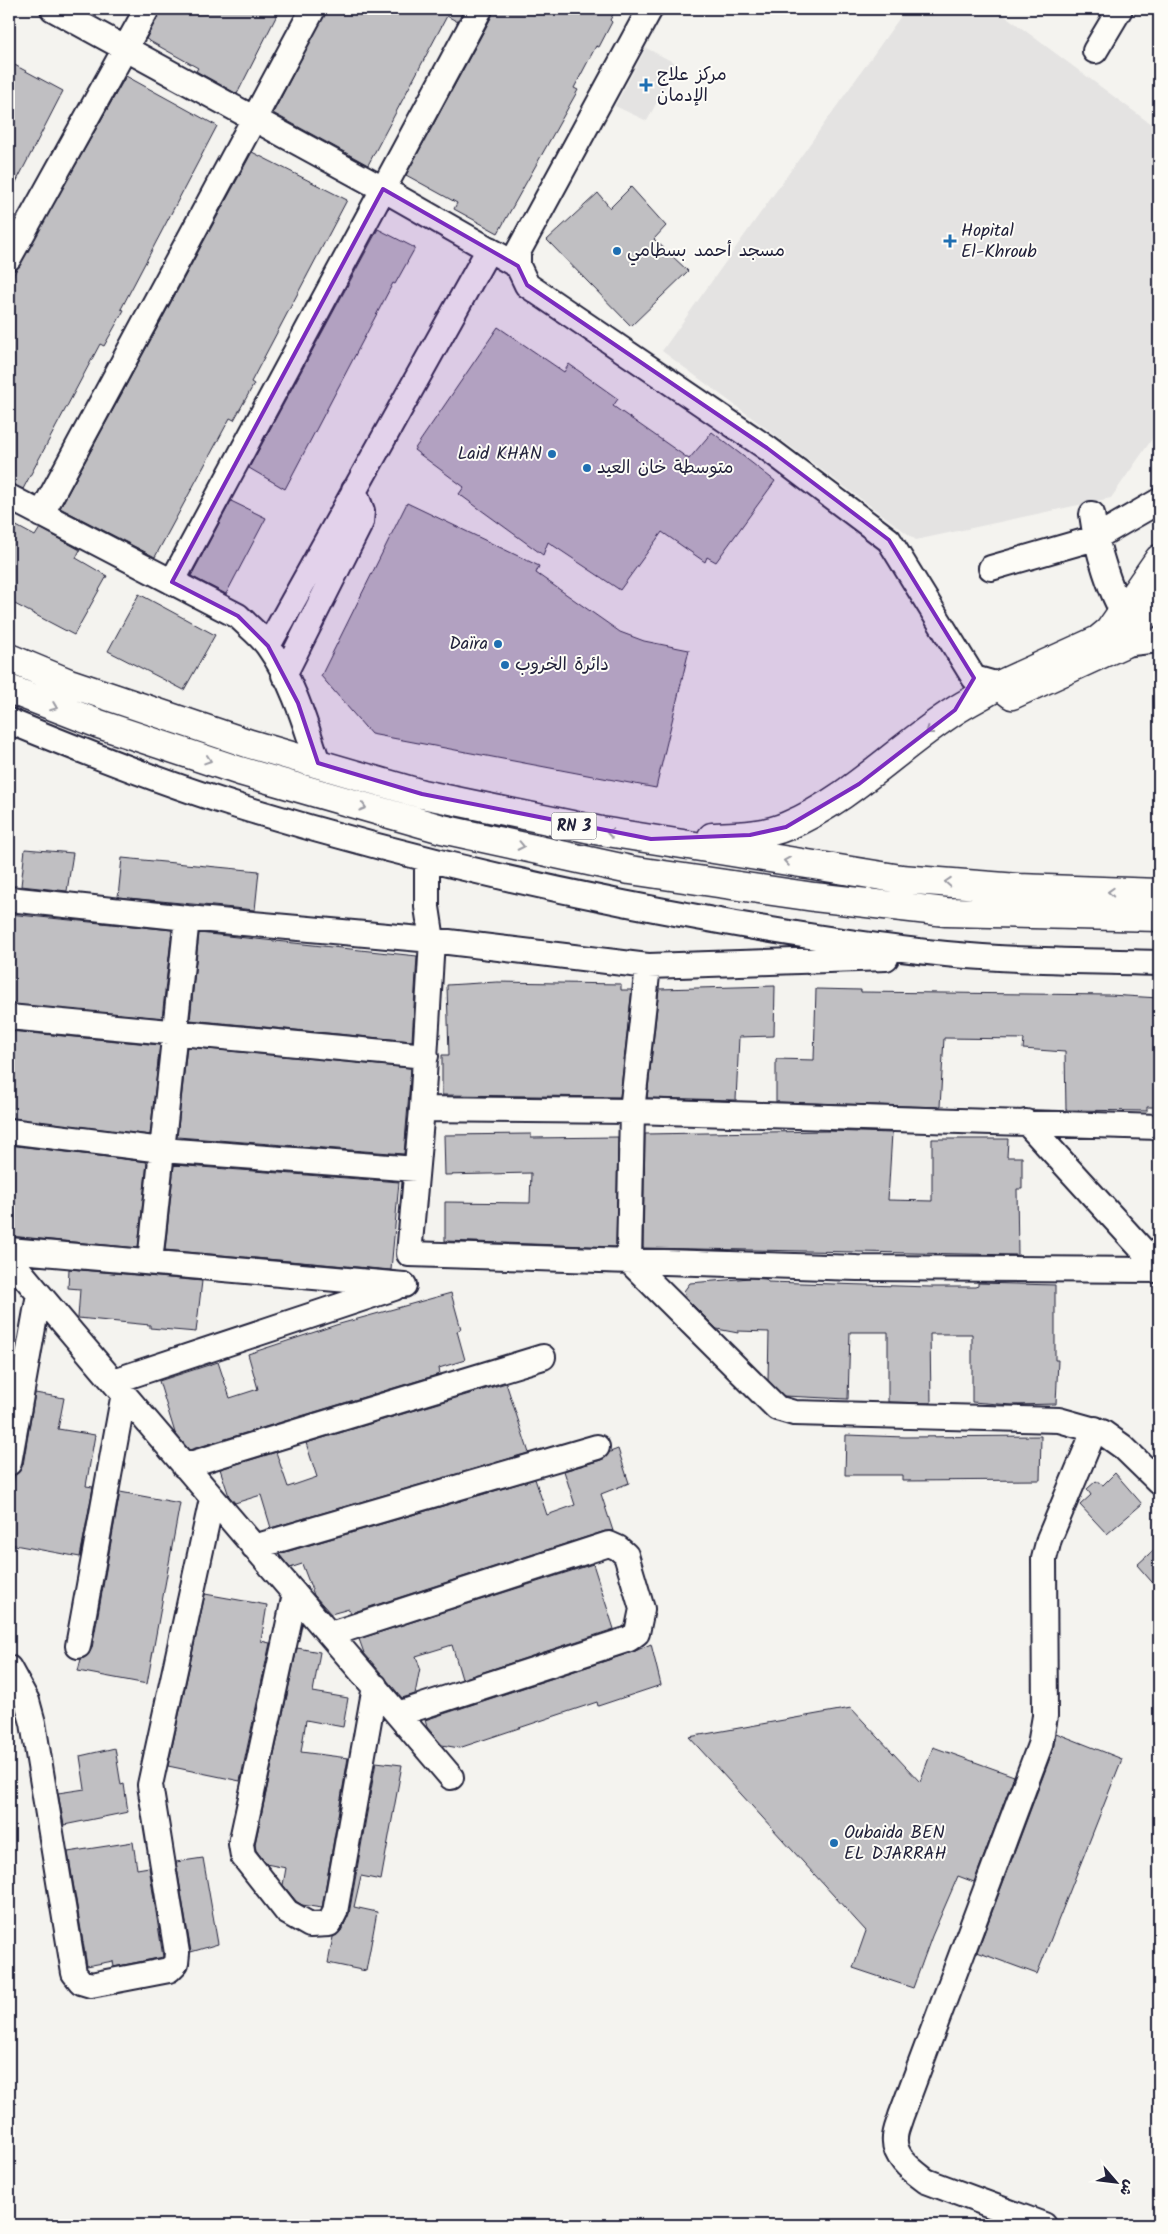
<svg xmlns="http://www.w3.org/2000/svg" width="1168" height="2234" font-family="Kalam,'Playpen Sans Arabic',sans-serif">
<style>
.built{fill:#e4e3e2}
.building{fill:#c0bfc2;stroke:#22223b}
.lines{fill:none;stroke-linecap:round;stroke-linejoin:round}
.minor-casing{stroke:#22223b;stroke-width:28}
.major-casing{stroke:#22223b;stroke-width:31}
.highway-casing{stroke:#22223b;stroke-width:31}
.minor{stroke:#fdfcf7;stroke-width:24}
.major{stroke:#fdfcf7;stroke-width:28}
.highway{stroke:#fdfcf7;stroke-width:28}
.oneway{stroke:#9a9aa2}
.marked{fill:#7b2cbf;fill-opacity:0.2;stroke:#7b2cbf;stroke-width:4;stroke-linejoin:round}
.poi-dot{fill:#1f6fb2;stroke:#fdfcf7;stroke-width:2}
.labels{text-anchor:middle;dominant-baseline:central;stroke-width:4;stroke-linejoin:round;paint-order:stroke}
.shield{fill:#fdfcf7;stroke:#646373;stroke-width:1}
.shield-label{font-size:16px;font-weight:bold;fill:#22223b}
.poi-label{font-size:18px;fill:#22223b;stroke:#fdfcf7;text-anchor:start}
</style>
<rect width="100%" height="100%" fill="#f4f3ef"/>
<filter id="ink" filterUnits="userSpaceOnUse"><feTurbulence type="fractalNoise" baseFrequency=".02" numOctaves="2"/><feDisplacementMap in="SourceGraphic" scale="10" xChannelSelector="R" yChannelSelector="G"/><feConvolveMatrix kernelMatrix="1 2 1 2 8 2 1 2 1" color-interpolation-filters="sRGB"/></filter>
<g filter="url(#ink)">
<path class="built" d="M906,9H996L1159,130V429L1111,498L916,540L662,351Z
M646,48L677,64L647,121L615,106Z"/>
<path class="building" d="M161,9H280L237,94L196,71L198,68L146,39Z
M327,9H465L458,22L447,16L368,165L273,113Z
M494,9H616L610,20L612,22L599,47L596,46L574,88L578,90L498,233L454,209L457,203L406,175L492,16Z
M9,62L63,91L9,196Z
M126,76L217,126L121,309L124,310L104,346L100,344L23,489L9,483V283Z
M252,152L347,200L251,382L254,384L234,420L230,418L155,557L60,508Z
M631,187L666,226L654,239L688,271L631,326L547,240L598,193L610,208Z
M378,229L415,248L395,284L393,283L285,489L249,468Z
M498,327L564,372L569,364L618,399L613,406L689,459L712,432L775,481L716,562L707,557L705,562L662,532L620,590L548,542L543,555L459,494L464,487L414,450Z
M231,501L266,518L226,594L191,576Z
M407,503L539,566L536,573L620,632L644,641L689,650L656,788L371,734L321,676Z
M9,522L35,536L40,528L80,550L76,558L107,576L74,635L9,601Z
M139,594L215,635L184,690L108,651Z
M25,849L73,853L67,891L21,886Z
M122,858L259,871L255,910L118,897Z
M9,914L172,930L162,1018L9,1004Z
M199,933L417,956L412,1041L190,1020Z
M497,982L621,984V990H632L620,1097L442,1095V1055H449L447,985Z
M775,986L774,1036L739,1037L736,1100L647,1098L659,989Z
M816,989L861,990V992L1110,995L1159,998V1107H1147V1111L1066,1110L1065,1052L1023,1049L1024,1039L944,1038L940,1107L776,1102V1059L814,1060Z
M9,1031L160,1045L150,1135L9,1118Z
M187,1047L411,1068L404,1154L177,1137Z
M827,1131L892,1133L888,1200L932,1201V1139H1008L1007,1157H1022V1189H1017L1018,1255L643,1248L645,1134Z
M531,1134V1138L618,1137L616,1247L445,1241V1202L530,1203L531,1173L445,1175L444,1135Z
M9,1145L147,1162L138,1248L9,1236L14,1193L9,1192Z
M174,1165L399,1182L391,1270L165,1250Z
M69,1269L202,1281L196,1332L150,1328V1325L78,1318L80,1289L68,1288Z
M750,1278L766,1279L768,1282L930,1287H975L978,1286V1283L1055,1285V1360H1058L1056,1404L1012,1405L972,1402V1334H930L931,1403L888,1402V1332H850L848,1399L784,1396L768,1380L769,1332L738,1331V1333L717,1329L687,1299L684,1291L690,1283Z
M451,1293L461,1329L457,1331L465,1360L439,1368L440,1374L189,1450L175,1433L159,1381L218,1362L230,1398L258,1389L248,1354L336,1325Z
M506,1383L529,1453L271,1528L261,1495L235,1503L229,1496L220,1469L276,1452L288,1487L317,1477L306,1443Z
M35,1393L64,1398L58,1429L95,1435L86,1486L93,1487L80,1557L9,1544V1509L13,1483L15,1475L23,1465Z
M846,1435L905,1437L1041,1436L1040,1480L902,1481V1475H845Z
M618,1449L629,1483L601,1494L613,1531H605L351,1613L349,1609L331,1614L314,1595L302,1564L290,1568L279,1554L535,1479L547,1515L575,1505L564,1471L601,1460L610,1452Z
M1115,1473L1142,1504L1107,1534L1080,1505L1091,1495L1087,1489L1096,1481L1103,1485Z
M120,1492L180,1503L147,1684L78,1671L81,1659L88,1655L92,1648Z
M1159,1545V1590L1137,1565Z
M593,1564L614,1629L462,1679L452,1645L416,1656L420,1668L415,1694L402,1698L364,1653L359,1639Z
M205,1594L267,1605L261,1641L270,1643L240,1781L168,1766Z
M651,1644L661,1685L598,1706L597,1702L459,1748L442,1745L427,1727L425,1720L633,1652Z
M297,1648L320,1652L313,1692L348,1698L343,1727L306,1720L301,1752L348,1758L322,1908L302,1905L296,1901L283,1885L286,1868L266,1864L256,1850L255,1844Z
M851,1708L920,1782L933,1747L1014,1776L974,1882L958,1876L932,1936L913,1988L853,1968L866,1931L689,1737Z
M1056,1733L1122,1759L1037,1974L977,1952L1053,1750Z
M115,1748L121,1785L124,1784L128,1812L64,1825L58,1793L85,1789L80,1756Z
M376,1762L402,1765L381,1880L361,1876L354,1907L377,1912L366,1971L328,1963L333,1937L341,1931L349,1914Z
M133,1842L137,1869L149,1867L163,1957L114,1967L113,1961L87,1966L68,1852Z
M203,1858L218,1944L191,1952L176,1862Z"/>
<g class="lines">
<defs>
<path id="minor" d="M53,9L383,189L518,266
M650,9L518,252V266L527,285L767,448L889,540L974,678L999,685
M1095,51L1120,9
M9,258L147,9
M9,497L238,616C248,626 260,635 268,646C293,681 305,723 318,763
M1092,514C1096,545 1111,600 1131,624
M41,515L313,9
M991,568L1095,538L1159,501
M172,582L480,9
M1123,644L1159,640
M268,646L489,249
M284,675L361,522L362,511L354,490
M9,721C84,752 160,782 237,806C364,845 493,877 623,903C730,924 837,943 946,954C1016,961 1088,961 1159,963
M9,899L187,918L432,940L648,966L886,958
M648,966L632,1111L629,1261L777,1408L794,1413L1059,1420L1102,1432L1123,1447L1159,1482
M9,1017L426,1056
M422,1109L432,940L427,907V859
M1026,1122L1159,1268
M1159,1127L632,1111L422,1109L409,1254L857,1268L1159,1270
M9,1131L162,1150L416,1169
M9,1250L404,1285
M9,1258C154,1432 304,1603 451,1777
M150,1262L187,918
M114,1381L394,1288
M9,1463L39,1294
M184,1466L543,1357
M254,1547L597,1447
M295,1594L241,1844L243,1856L287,1912L310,1925L329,1924L335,1912L375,1686
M331,1634L609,1544L618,1548L626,1555L642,1609L637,1633L629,1639L398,1714
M78,1646L124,1393
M9,1668L27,1701L33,1723L74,1973L81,1982L91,1985L169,1970L176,1963L177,1953L150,1785L212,1499
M1044,2225L926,2181C913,2171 893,2157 895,2138C895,2131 899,2123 901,2116L1040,1745L1045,1716L1044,1559L1049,1539L1095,1429"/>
<path id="major" d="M1159,559L1109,631L1098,640L999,685L1012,695L1123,644L1159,597"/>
<path id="highway" d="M9,658L69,683L250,744L422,794L601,831L901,879L1018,888L1159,893
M9,689L99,724L240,771L442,829L630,870L814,897L946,912L1159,917
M712,837C737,836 764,836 787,826C851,799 898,747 956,710C970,701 985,694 999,685"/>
</defs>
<use href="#minor" class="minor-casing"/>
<use href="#major" class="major-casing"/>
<use href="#highway" class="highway-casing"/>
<use href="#minor" class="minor"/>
<use href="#major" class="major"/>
<use href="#highway" class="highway"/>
</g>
<defs><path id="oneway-chevron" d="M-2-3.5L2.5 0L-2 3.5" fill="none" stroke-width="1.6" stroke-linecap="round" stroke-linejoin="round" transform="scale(1.25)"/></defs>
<g class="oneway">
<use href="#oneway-chevron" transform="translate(54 707) rotate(21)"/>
<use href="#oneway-chevron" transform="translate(929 731) rotate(143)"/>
<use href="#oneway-chevron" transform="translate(208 760) rotate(18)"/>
<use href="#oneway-chevron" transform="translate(363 807) rotate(16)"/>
<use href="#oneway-chevron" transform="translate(610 833) rotate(-171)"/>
<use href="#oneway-chevron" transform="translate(521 846) rotate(12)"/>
<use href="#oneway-chevron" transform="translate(787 861) rotate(-171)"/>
<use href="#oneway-chevron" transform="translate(948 882) rotate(-176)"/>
<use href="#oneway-chevron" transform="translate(1111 892) rotate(-177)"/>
</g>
</g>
<path class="marked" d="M383,189L518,266L527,285L767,448L889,540L974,678L955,710L859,784L786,827L750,835L651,839L422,794L318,763L298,703L268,646L238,616L172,582Z"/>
<g class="poi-dot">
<path d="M643.5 77.5h5v5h5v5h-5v5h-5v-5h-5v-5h5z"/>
<path d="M947.5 233.5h5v5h5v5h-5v5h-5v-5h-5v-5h5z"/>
<circle cx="617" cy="251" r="5"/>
<circle cx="552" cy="454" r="5"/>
<circle cx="587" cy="468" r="5"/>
<circle cx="498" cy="644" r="5"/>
<circle cx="505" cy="665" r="5"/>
<circle cx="834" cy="1843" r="5"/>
</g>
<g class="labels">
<rect class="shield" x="551.5" y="812.5" width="45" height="27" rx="4"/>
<g class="shield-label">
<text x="574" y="826">RN 3</text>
</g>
<g class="poi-label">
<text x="657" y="75">مركز علاج<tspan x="657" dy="21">الإدمان</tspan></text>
<text x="961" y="231">Hopital<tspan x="961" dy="21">El-Khroub</tspan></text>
<text x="627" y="251">مسجد أحمد بسطامي</text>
<text x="542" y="454" text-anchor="end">Laid KHAN</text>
<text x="597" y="468">متوسطة خان العيد</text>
<text x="488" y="644" text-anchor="end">Daïra</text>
<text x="515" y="665">دائرة الخروب</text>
<text x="844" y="1833">Oubaida BEN<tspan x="844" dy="21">EL DJARRAH</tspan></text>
</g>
</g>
<rect width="1168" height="2234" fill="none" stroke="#fdfcf7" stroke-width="30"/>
<rect x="15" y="15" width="1138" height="2204" fill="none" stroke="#22223b" stroke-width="2" filter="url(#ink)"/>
<g transform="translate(1116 2182) rotate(118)" stroke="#fdfcf7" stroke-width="4" paint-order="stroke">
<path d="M0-4L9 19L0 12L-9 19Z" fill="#22223b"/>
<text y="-8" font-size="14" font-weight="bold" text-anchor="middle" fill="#22223b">ش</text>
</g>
</svg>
